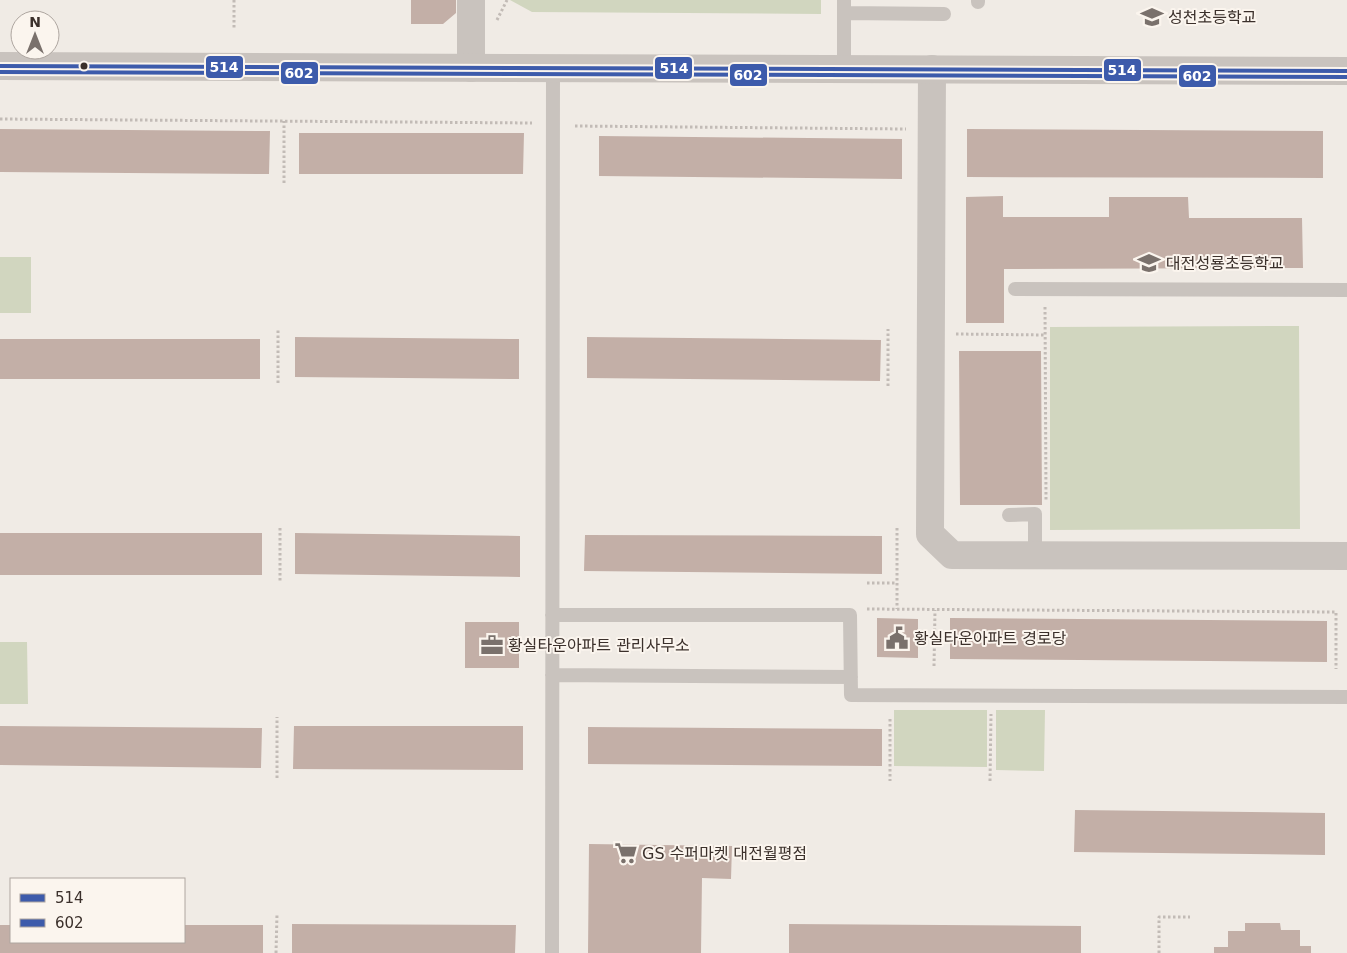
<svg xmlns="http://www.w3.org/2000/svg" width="1347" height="953" font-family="'DejaVu Sans','Noto Sans KR',sans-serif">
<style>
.green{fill:#d1d6bf}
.building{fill:#c3afa7}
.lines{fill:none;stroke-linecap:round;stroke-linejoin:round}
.path{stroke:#c2bbb6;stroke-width:3;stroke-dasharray:2.5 2.5;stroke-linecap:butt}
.service{stroke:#c9c3be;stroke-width:14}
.minor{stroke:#c9c3be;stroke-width:28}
.tertiary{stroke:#c9c3be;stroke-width:28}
.bus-1-casing{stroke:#fbf5ee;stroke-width:8}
.bus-2-casing{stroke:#fbf5ee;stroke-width:8}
.bus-1{stroke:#3d5bab;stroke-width:4}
.bus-2{stroke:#3d5bab;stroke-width:4}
.bus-dot{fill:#3b302b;stroke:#fbf5ee;stroke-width:2}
.labels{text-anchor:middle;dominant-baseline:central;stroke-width:4;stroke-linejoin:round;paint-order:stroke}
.poi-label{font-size:16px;fill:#3b302b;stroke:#fbf5ee;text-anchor:start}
.line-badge{stroke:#fbf5ee;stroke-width:2}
.badge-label{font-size:14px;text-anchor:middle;font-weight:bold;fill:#fff}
</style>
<rect width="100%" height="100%" fill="#f0ebe5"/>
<path class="green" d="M510,0H821V14L532,12Z
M0,257H31V313H0Z
M1299,326L1300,529L1050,530V327Z
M0,642H27L28,704H0Z
M894,710H987V767L894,766Z
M996,710H1045L1044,771L996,770Z"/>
<path class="building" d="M411,0H456V13L443,24H411Z
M0,129L270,131L269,174L0,172Z
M967,129L1323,131V178L967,177Z
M299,133H524L523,174H299Z
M599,136L902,139V179L599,176Z
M1003,196V217H1109V197H1188L1189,218H1302L1303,268L1004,269V323H966V197Z
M295,337L519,339V379L295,377Z
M587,337L881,340L880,381L587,378Z
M0,339H260V379H0Z
M959,351H1041L1042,505H960Z
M0,533H262V575H0Z
M295,533L520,536V577L295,574Z
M585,535L882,536V574L584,571Z
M877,618L918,619V658L877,657Z
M950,618L1327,621V662L950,659Z
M465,622H519V668H465Z
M0,726L262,728L261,768L0,765Z
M294,726H523V770L293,769Z
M588,727L882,729V766L588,764Z
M1075,810L1325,813V855L1074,852Z
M589,844L732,846L731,879L702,878L701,953H588Z
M1245,923H1280L1281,930H1300V946H1311V953H1214V947H1228V931H1245Z
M292,924L516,925L515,953H292Z
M789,924L1081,926V953H789Z
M0,925H11V942H184V925H263V953H0Z"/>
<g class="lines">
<path class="path" d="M234,0V28
M497,20L507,0
M0,119L532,123
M575,126L906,129
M284,183V121
M1045,307L1046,500
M956,334L1045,335
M278,383V328
M888,386V329
M280,528V581
M897,528V609
M867,583H897
M867,609L1336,612V669
M934,666L935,610
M890,719V781
M277,778V717
M990,781L991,714
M276,953L277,914
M1159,953V917H1190"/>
<path class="service" d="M978,2V0
M844,13L944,14
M844,69V0
M1015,289L1347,290
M1009,515L1035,514V555
M552,615H850L851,695L1347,697
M552,675L851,677
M552,953L553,68"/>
<path class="minor" d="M471,0V68
M932,69L930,534L952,555L1347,556"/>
<path class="tertiary" d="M0,66L1347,71"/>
<defs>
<path id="bus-1" d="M0,66L1347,71"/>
<path id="bus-2" d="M0,72L1347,77"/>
</defs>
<use href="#bus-1" class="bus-1-casing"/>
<use href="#bus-2" class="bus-2-casing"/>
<use href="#bus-1" class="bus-1"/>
<use href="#bus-2" class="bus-2"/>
</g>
<defs>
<symbol id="school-bare" viewBox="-9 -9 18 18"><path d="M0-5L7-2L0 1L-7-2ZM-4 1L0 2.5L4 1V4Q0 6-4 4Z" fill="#7a716c" stroke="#fbf5ee" stroke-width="2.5" paint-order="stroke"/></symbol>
<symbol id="civic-bare" viewBox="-9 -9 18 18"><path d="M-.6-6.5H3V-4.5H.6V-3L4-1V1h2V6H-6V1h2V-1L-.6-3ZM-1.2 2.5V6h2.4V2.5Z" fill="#7a716c" stroke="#fbf5ee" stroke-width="2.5" paint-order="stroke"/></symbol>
<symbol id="office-bare" viewBox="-9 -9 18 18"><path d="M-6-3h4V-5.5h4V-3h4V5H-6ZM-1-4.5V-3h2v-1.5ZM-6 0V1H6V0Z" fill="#7a716c" stroke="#fbf5ee" stroke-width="2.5" paint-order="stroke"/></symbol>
<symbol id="supermarket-bare" viewBox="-9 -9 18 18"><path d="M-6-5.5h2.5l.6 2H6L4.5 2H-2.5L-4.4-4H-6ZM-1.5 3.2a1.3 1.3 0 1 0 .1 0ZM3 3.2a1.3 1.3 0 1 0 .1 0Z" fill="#7a716c" stroke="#fbf5ee" stroke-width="2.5" paint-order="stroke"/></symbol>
</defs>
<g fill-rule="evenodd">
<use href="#school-bare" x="1136" y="1" width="32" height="32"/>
<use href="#school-bare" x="1133" y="247" width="32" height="32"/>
<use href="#civic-bare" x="881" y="622" width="32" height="32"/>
<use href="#office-bare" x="476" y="629" width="32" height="32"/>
<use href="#supermarket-bare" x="610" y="837" width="32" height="32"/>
</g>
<circle class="bus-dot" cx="84" cy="66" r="4.5"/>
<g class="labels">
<g class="poi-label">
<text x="1168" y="17">성천초등학교</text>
<text x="1166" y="263">대전성룡초등학교</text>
<text x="914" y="638">황실타운아파트 경로당</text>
<text x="508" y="645">황실타운아파트 관리사무소</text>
<text x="642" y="853">GS 수퍼마켓 대전월평점</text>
</g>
</g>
<g class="line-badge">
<rect x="205" y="55" width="39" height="24" rx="5" fill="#3d5bab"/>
<rect x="654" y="56" width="39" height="24" rx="5" fill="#3d5bab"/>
<rect x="1103" y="58" width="39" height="24" rx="5" fill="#3d5bab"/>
<rect x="280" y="61" width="39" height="24" rx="5" fill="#3d5bab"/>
<rect x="729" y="63" width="39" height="24" rx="5" fill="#3d5bab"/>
<rect x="1178" y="64" width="39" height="24" rx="5" fill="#3d5bab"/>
</g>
<g class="badge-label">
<text x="224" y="72">514</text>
<text x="674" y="73">514</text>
<text x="1122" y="75">514</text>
<text x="299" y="78">602</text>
<text x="748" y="80">602</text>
<text x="1197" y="81">602</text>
</g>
<rect x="10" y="878" width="175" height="65" fill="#fbf5ee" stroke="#aea6a0"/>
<rect x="20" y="894" width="25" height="8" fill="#3d5bab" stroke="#aea6a0"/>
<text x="55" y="903" font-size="15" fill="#3b302b">514</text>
<rect x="20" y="919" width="25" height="8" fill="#3d5bab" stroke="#aea6a0"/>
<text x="55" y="928" font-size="15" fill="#3b302b">602</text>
<g transform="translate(35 35)"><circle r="24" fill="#fbf5ee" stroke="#aea6a0"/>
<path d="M0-4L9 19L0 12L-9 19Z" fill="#7a716c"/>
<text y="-8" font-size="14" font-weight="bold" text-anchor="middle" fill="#3b302b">N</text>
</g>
</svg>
